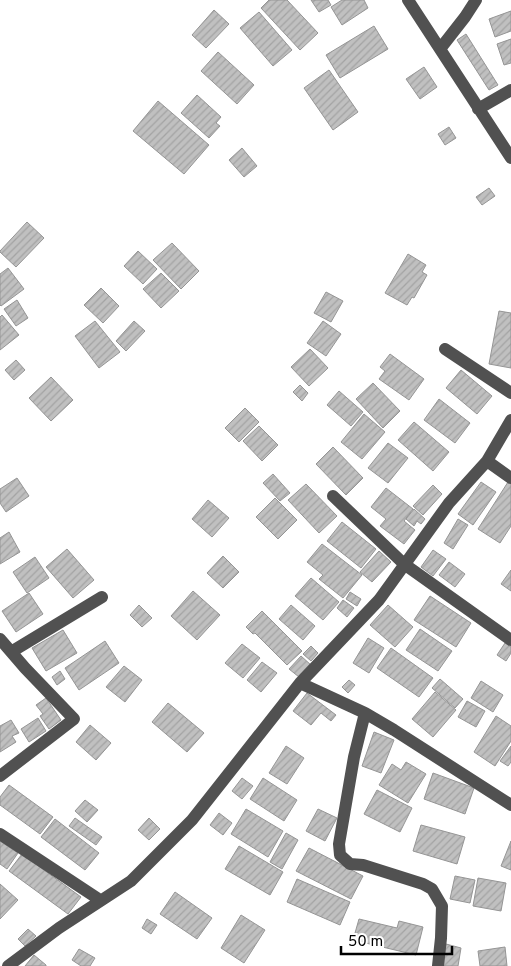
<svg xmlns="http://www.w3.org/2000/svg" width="511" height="966" font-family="Overpass,sans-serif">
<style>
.building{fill:url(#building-hatch);stroke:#959595}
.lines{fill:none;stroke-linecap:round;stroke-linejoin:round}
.minor{stroke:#515151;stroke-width:12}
</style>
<defs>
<pattern id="building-hatch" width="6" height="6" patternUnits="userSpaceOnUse" patternTransform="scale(1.25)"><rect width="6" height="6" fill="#c0c0c0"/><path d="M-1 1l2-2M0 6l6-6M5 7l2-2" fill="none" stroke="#a3a3a3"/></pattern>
</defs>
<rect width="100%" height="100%" fill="#fff"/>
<path class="building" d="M269,0H287L318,33L300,50L261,8Z
M311,0H328L331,5L319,12Z
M342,0H364L368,8L342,25L331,7Z
M214,10L229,24L206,48L192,35Z
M511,11V31L495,37L489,19Z
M259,12L292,50L273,66L240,28Z
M374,26L388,49L340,78L326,55Z
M466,34L498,85L489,90L457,40Z
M511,39V63L504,65L497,44Z
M218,52L254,85L237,104L201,71Z
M424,67L437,87L420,99L406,79Z
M329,70L358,112L333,130L304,88Z
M197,95L221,117L216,123L220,126L209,138L181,113Z
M158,101L209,145L184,174L133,131Z
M449,127L456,138L445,145L438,134Z
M242,148L257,166L244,177L229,160Z
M489,188L495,196L482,205L476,197Z
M27,222L44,238L16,267L0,252V251Z
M172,243L199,271L181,289L153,260Z
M138,251L157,269L143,284L124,266Z
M408,254L426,265L422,272L427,275L414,298L412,297L407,305L385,293Z
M8,268L24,289L1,306L0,305V274Z
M161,273L179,291L161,308L143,289Z
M101,288L119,306L103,323L84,305Z
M326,292L343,301L331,322L314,313Z
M17,300L28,318L16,326L4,309Z
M499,311L511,313V368L489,364Z
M2,315L19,335L0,350V317Z
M95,321L120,352L99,368L75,336Z
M134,321L145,331L126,351L116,341Z
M323,321L341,334L326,356L307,343Z
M310,349L328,368L309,386L291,367Z
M390,354L424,379L409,400L379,379L385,371L380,367Z
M16,360L25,370L14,380L5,370Z
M461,370L492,396L477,414L446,388Z
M51,377L73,400L51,421L29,398Z
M373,383L400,411L383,428L356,399Z
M300,385L308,393L302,401L293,392Z
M339,391L363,412L351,426L327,405Z
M439,399L470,423L455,443L424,420Z
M245,408L259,422L239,442L225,428Z
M364,414L385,432L362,459L341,442Z
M414,422L449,452L433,471L398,440Z
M259,426L278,445L262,461L243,441Z
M388,443L408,458L388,483L368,468Z
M333,447L363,478L346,495L316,464Z
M273,474L290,493L280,501L263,483Z
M17,478L29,496L6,512L0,503V489Z
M481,482L496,492L473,525L458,514Z
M508,482L511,484V526L500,543L478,529Z
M306,484L337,516L319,533L288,500Z
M433,485L442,494L423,515L413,506Z
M386,488L413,509L404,521L415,530L404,544L380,526L386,519L371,507Z
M275,498L297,520L278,539L256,517Z
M208,500L229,518L212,537L192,519Z
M414,509L425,519L421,524L417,521L414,526L406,519Z
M458,519L468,525L453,549L444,543Z
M342,522L376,549L361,568L327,541Z
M9,532L20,552L0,564V538Z
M322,544L362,575L343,598L319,579L323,575L307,562Z
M67,549L94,580L73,598L46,567Z
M433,550L446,559L433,576L421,567Z
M379,551L391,562L372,582L360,572Z
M223,556L239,572L223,588L207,573Z
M35,557L49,578L27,593L13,572Z
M449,562L465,574L455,587L439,575Z
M511,570V591L501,584Z
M311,578L339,602L323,620L295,596Z
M193,591L220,615L197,640L171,616Z
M350,592L361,599L357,606L346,599Z
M29,593L43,614L16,632L2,611Z
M430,596L471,623L456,647L414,620Z
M343,600L354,608L347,617L337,608Z
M139,605L152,618L142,627L130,615Z
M291,605L315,626L303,640L279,619Z
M388,605L413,627L395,647L370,625Z
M262,611L302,651L287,665L255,633L253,634L246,627Z
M420,629L452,651L438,671L406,650Z
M63,630L77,653L46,671L32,648Z
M368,638L384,648L369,673L353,663Z
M105,641L119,663L79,690L65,668Z
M505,643L511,647V653L506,661L497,655Z
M242,644L260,658L243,678L225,663Z
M311,646L318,653L311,661L303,654Z
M391,648L433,678L419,697L377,668Z
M301,656L311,665L299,677L289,669Z
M262,662L277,673L261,692L247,680Z
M124,666L142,680L125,702L106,687Z
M60,671L65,679L57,685L52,677Z
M440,679L463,699L455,708L432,688Z
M349,680L355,685L348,693L342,687Z
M481,681L503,695L493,712L471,698Z
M435,692L456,710L433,737L412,719Z
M307,693L336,715L331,721L321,713L311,725L293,711Z
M46,698L61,720L49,729L40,716L43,714L36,705Z
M467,701L485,711L476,727L458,717Z
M168,703L204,733L187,752L152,722Z
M496,716L511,726V741L495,766L474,752Z
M38,718L46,731L29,742L21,729Z
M11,720L19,733L12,736L16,742L0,752V726Z
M90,725L111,743L96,760L76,742Z
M374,732L394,740L381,773L362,766Z
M286,746L304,758L287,784L269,773Z
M511,746V762L508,766L500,761Z
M406,762L426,774L408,803L379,785L392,764L401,770Z
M433,773L474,788L465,814L424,799Z
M242,778L253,786L242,799L232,791Z
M263,778L297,800L284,821L250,799Z
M9,785L53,817L40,834L0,805V797Z
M377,790L412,808L400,832L364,814Z
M85,800L98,810L87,822L75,811Z
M246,809L283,831L268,857L231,834Z
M318,809L337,818L325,841L306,831Z
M219,813L232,823L223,835L210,825Z
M75,818L102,837L96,845L69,826Z
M149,818L160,829L149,840L138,830Z
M55,819L99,853L85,870L41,837Z
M421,825L465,837L457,864L413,851Z
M286,833L298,840L282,869L270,862Z
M0,841L18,853L7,869L0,864Z
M511,841V870L501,866Z
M239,846L283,872L270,895L225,869Z
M309,848L363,876L351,899L296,871Z
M22,854L81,897L68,914L9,871Z
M455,876L475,880L470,903L450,899Z
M478,878L506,883L501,911L473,906Z
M297,879L350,902L340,925L287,902Z
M0,884L18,900L0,919Z
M175,892L212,918L197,939L160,914Z
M241,915L265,930L244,963L221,948Z
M147,919L157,925L151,934L142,928Z
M359,919L397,928L399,921L423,927L416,955L353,940Z
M28,929L36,936L25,946L18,939Z
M446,944L461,948L458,966H441Z
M505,947L507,966H480L478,951Z
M79,949L95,958L90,966H81L72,960Z
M34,955L46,965V966H25Z"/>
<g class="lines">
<path class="minor" d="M408,0L511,158
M440,49L465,17L476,0
M478,109L511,90
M445,349L511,393
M487,461L511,478
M333,496L404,564L511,640
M0,639L25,668L74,719L0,776
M11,652L102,597
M300,683L365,713L394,730L511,805
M365,713L354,757L339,844L340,855L350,864L363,865L423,884L432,889L442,906L441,938L438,966
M0,834L100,900
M8,966L59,928L131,881L192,820L300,683L379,600L449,503L487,461L511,420"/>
</g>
<path d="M341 946v8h111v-8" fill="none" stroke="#000000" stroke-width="2.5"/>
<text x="348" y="946" font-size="15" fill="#000000" stroke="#ffffff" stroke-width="4" paint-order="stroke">50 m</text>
</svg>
